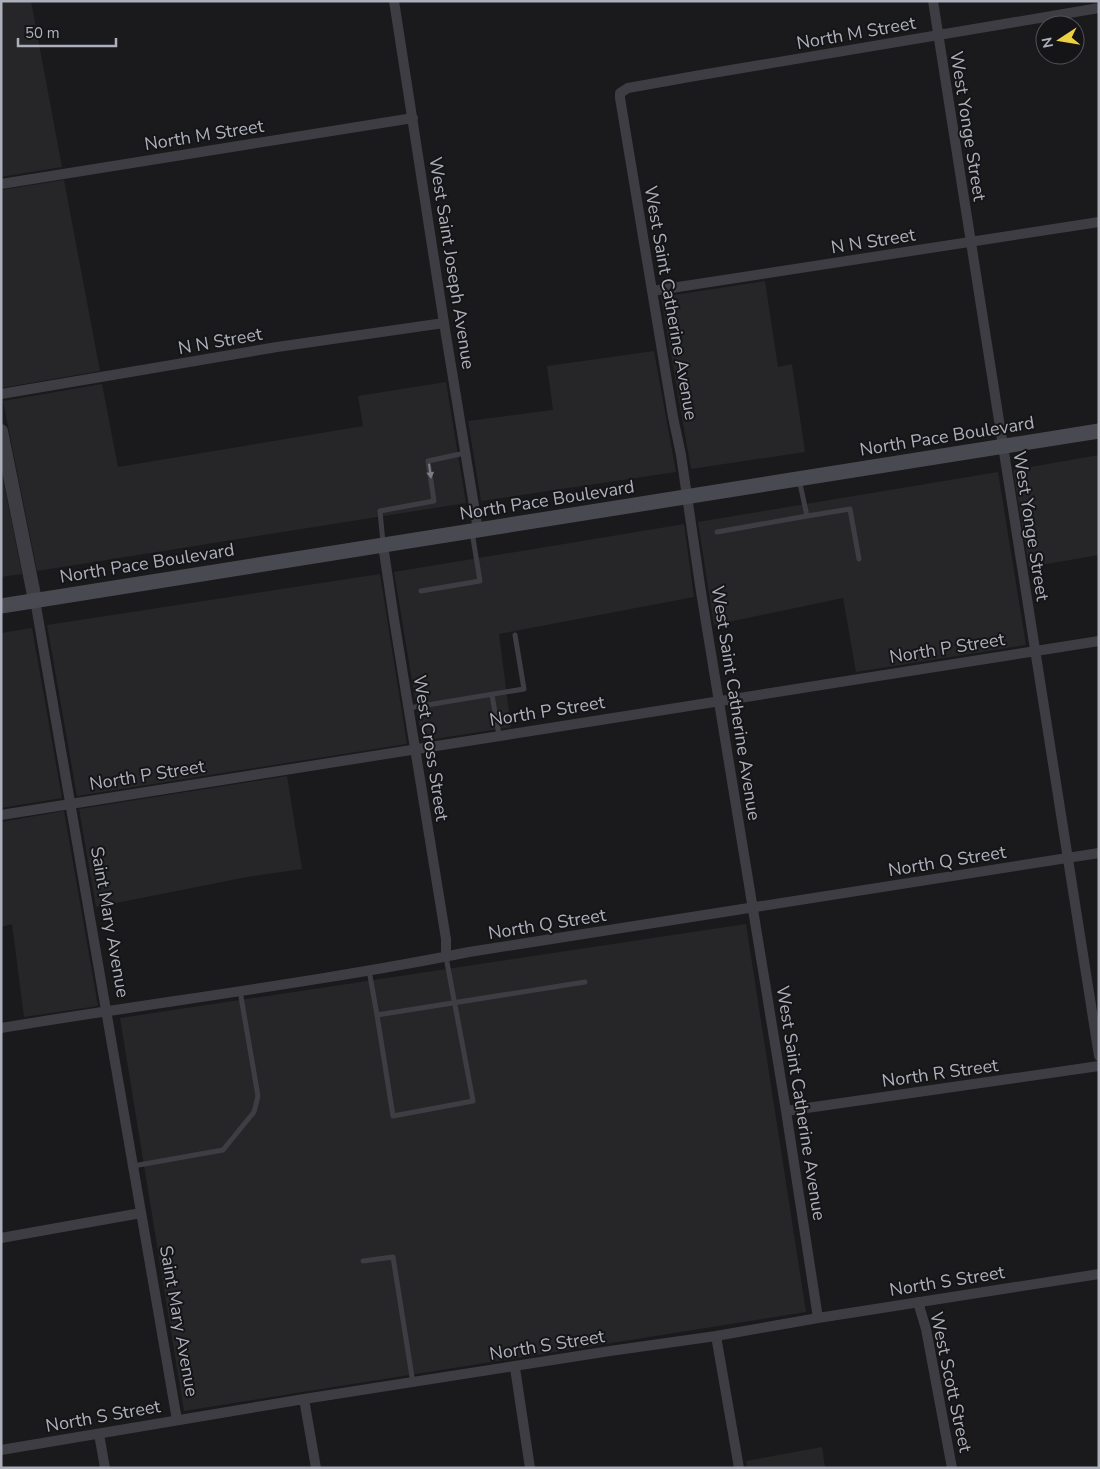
<svg xmlns="http://www.w3.org/2000/svg" width="1100" height="1469" font-family="'Nunito Sans',sans-serif">
<style>
.built{fill:#262629}
.lines{fill:none;stroke-linecap:round;stroke-linejoin:round}
.service{stroke:#3d3d43;stroke-width:5}
.minor{stroke:#3d3d43;stroke-width:10}
.tertiary{stroke:#3d3d43;stroke-width:14}
.secondary{stroke:#494951;stroke-width:15}
.oneway{fill:#7b7c85}
.labels{text-anchor:middle;dominant-baseline:central;stroke-width:4;stroke-linejoin:round;paint-order:stroke}
.street-label{font-size:18px;fill:#adafbb;stroke:#151517}
</style>
<rect width="100%" height="100%" fill="#1a1a1c"/>
<path class="built" d="M1,1H31L62,167L1,177Z
M64,180L100,371L1,388V190Z
M765,281L778,367L792,364L805,452L691,469L661,297Z
M654,351L676,472L481,501L468,421L553,410L547,366Z
M446,382L466,503L37,571L3,401L102,384L118,467L363,426L358,396Z
M1099,455V555L1029,567L1013,470Z
M1,469L22,574L1,577Z
M998,472L1026,645L856,672L843,598L714,625L698,522Z
M684,524L694,597L499,634L511,727L422,741L394,572Z
M380,574L407,744L77,796L47,625Z
M32,628L62,798L1,808V633Z
M287,776L302,869L247,877L96,907L79,809Z
M64,811L98,1006L24,1017L12,924L1,927V822Z
M746,924L806,1312L184,1411L120,1018Z
M822,1447L825,1468H747L746,1461Z"/>
<g class="lines">
<path class="service" d="M807,516L850,509L859,559
M717,532L807,516L799,479
M383,543L380,511L434,501L428,461L465,453
M421,591L480,581L472,532
M492,695L499,735
M409,708L524,689L515,635
M369,970L377,1015L393,1116L473,1101L446,957
M377,1015L585,982
M133,1166L223,1150L254,1112L258,1096L240,991
M363,1261L393,1257L413,1383"/>
<path class="minor" d="M394,1L444,323L478,530
M933,1L1099,1056
M1,184L413,118
M652,291L1099,222
M1,394L277,347L444,323
M383,545L394,619L446,939V957
M35,600L177,1420
M1,815L1099,641
M1,1028C157,1002 314,983 469,952L1099,853
M786,1111L1099,1066
M1,1238L141,1213
M918,1302L926,1329L952,1468
M818,1318L786,1111L701,592L681,455L673,417L620,98V93L628,88L695,76L1099,8
M716,1336L739,1468
M515,1368L530,1468
M304,1399L316,1468
M99,1434L105,1468
M1,1450L304,1399L610,1351L716,1336L818,1318L1099,1274"/>
<path class="tertiary" d="M1,431L35,600"/>
<path class="secondary" d="M1,606L1099,431"/>
</g>
<defs><path id="oneway-solid" d="M-6-.8H1V-3.2L6.5 0L1 3.2V.8H-6Z" transform="scale(1.25)"/></defs>
<use class="oneway" href="#oneway-solid" transform="translate(430 471) rotate(82)"/>
<g class="labels">
<g class="street-label">
<text transform="translate(856 33) rotate(-10)">North M Street</text>
<text transform="translate(968 126) rotate(81)">West Yonge Street</text>
<text transform="translate(204 135) rotate(-9)">North M Street</text>
<text transform="translate(873 241) rotate(-9)">N N Street</text>
<text transform="translate(452 263) rotate(81)">West Saint Joseph Avenue</text>
<text transform="translate(671 303) rotate(80)">West Saint Catherine Avenue</text>
<text transform="translate(220 341) rotate(-10)">N N Street</text>
<text transform="translate(947 436) rotate(-9)">North Pace Boulevard</text>
<text transform="translate(547 500) rotate(-9)">North Pace Boulevard</text>
<text transform="translate(1031 526) rotate(81)">West Yonge Street</text>
<text transform="translate(147 563) rotate(-9)">North Pace Boulevard</text>
<text transform="translate(947 648) rotate(-9)">North P Street</text>
<text transform="translate(736 703) rotate(81)">West Saint Catherine Avenue</text>
<text transform="translate(547 711) rotate(-9)">North P Street</text>
<text transform="translate(431 748) rotate(81)">West Cross Street</text>
<text transform="translate(147 775) rotate(-9)">North P Street</text>
<text transform="translate(947 861) rotate(-9)">North Q Street</text>
<text transform="translate(110 922) rotate(80)">Saint Mary Avenue</text>
<text transform="translate(547 924) rotate(-9)">North Q Street</text>
<text transform="translate(940 1073) rotate(-8)">North R Street</text>
<text transform="translate(801 1103) rotate(81)">West Saint Catherine Avenue</text>
<text transform="translate(947 1281) rotate(-9)">North S Street</text>
<text transform="translate(179 1321) rotate(80)">Saint Mary Avenue</text>
<text transform="translate(547 1345) rotate(-9)">North S Street</text>
<text transform="translate(951 1382) rotate(78)">West Scott Street</text>
<text transform="translate(103 1416) rotate(-10)">North S Street</text>
</g>
</g>
<rect width="1100" height="1469" fill="none" stroke="#adafbb" stroke-width="5"/>
<g transform="translate(1060 40) rotate(258)"><circle r="24" fill="#151517" stroke="#525359"/>
<path d="M0-4L9 19L0 12L-9 19Z" fill="#ecd142"/>
<text y="-8" font-size="14" font-weight="bold" text-anchor="middle" fill="#adafbb">N</text>
</g>
<path d="M18 38v8h98v-8" fill="none" stroke="#adafbb" stroke-width="2.5"/>
<text x="25" y="38" font-size="15" fill="#adafbb" stroke="#151517" stroke-width="4" paint-order="stroke">50 m</text>
</svg>
